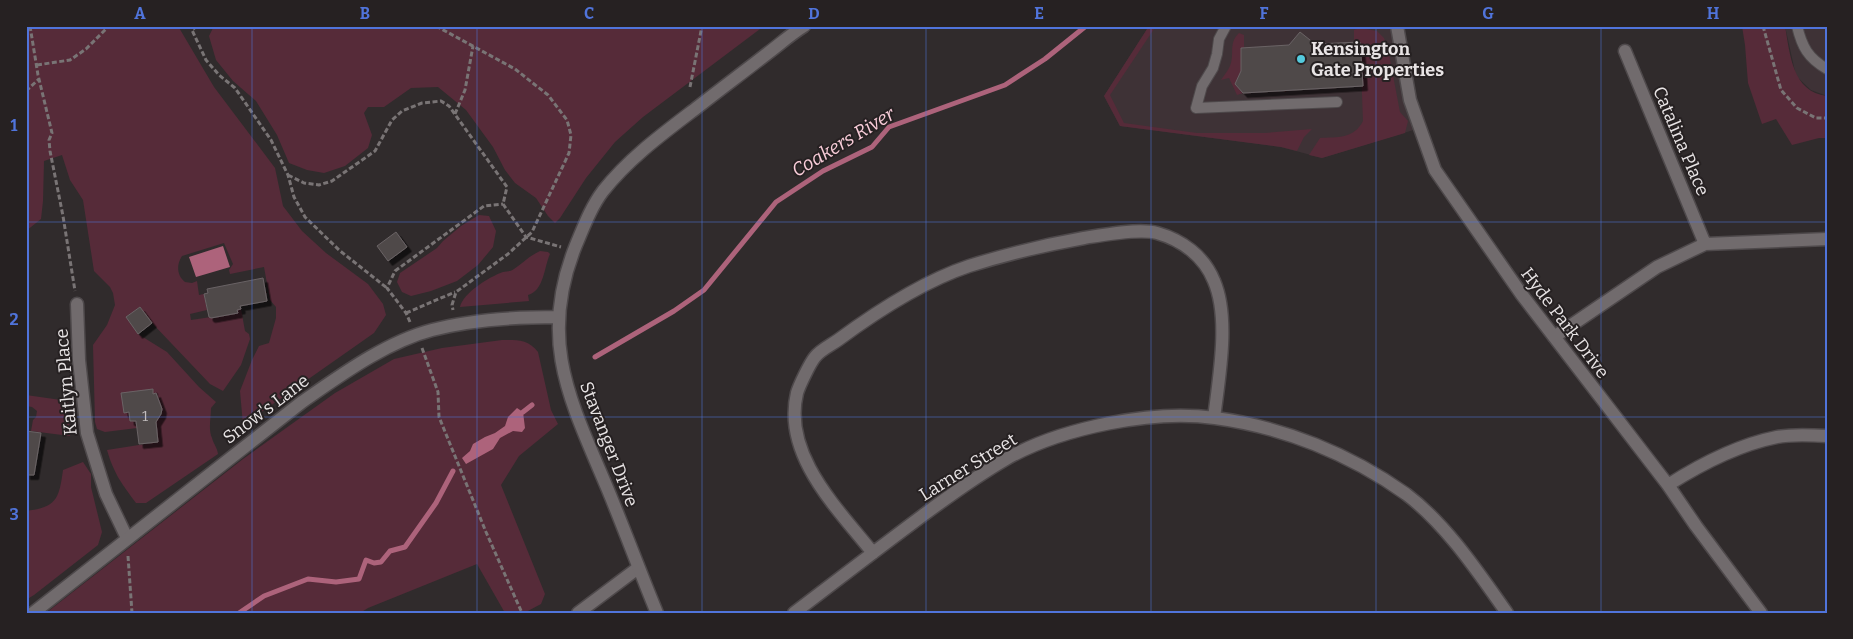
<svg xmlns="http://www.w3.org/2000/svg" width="1853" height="639" font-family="Bitter,serif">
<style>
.built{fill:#3e3236}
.green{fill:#562b39}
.water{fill:#ad637b}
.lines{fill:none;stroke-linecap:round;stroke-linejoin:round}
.stream{stroke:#ad637b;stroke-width:5}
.building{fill:#4f494a;stroke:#6a6365;filter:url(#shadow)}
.lane-casing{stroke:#4e494b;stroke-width:12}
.street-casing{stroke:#4e494b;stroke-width:15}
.secondary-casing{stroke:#4e494b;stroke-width:15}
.path{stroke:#797475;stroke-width:3;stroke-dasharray:5 2.5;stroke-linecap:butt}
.lane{stroke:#716b6d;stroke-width:10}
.street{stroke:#716b6d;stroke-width:12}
.secondary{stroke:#716b6d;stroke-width:12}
.grid{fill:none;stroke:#5074db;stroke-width:1;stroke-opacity:0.55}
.poi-dot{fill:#54cadd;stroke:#262122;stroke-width:2}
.labels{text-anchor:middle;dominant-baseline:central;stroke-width:4;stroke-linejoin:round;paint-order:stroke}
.number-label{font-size:15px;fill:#c2bdbe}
.poi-label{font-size:18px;font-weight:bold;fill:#e8e4e5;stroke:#262122;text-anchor:start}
.street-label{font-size:18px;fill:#e8e4e5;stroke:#262122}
.water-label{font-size:19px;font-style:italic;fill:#f9cdd9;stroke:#262122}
.neatline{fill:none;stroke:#5074db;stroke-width:2}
.grid-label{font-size:16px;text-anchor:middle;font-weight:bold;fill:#5074db}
</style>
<defs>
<filter id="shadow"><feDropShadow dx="4.5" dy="4.5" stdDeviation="0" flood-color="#0009"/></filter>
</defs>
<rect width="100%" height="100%" fill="#302b2c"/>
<path class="built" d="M1149,26H1397L1420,128L1322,158L1281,147L1120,126L1104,96Z
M1785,26H1827V96L1811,90L1796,76Z"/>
<path class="green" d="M26,26H178L214,87L275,168L283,206L302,231L326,253L368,284L383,304L386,315L374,333L243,425L240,391L252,360L259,346L269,343L276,318V307L270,300L264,267L230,274L229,270L233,264L224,243L182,256C176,265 177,276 185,282L192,283L197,281L199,295L204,294L207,310L190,314L191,320L238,313L237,310L241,309L245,331L249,334L250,339L241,365L223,391L210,384L152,323L140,307L126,317L138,334L167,352L199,387L216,402L211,408C211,417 208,430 212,438C214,445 217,447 218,454L146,503H136C122,484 114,474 107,450L158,442L155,418L159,417L161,415L162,409L158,405L157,394H153V389L124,413L129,412L130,421H136L137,428L105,432L97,429L95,422L93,345L107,325L115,305L113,293L110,287L94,271L83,200L70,180L62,155L44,161L43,201L41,219L26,231Z
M214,26H764L643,117L615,142L586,178L560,218L555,223L548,216L536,198L515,183L505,170L493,147L466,110L438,87L411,88L384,107H368L364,113L372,135L368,148L345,166L324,173L307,170L289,163L277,135L256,101L233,81L216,60L209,36Z
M1149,26H1156L1110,95L1124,123L1197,133H1265L1312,129L1304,137L1297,151L1281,147L1120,126L1104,96Z
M1742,26H1785C1790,54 1792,92 1827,96V138H1819L1792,145L1776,119L1762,124L1748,83L1745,45Z
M1360,28L1377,31L1384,38L1388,49L1400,112L1408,121L1405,133L1322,158L1309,155L1320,138C1337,137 1354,139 1363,121L1360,43L1354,42V30Z
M1239,33L1244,35V48H1241V71L1235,84L1243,93L1237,95L1229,78L1221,80C1224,75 1228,71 1230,66C1235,54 1228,43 1239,33Z
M479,215L489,216L496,231L493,247L478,265L457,281L431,291L411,296L402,292L397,282L400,273L437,248L443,241L461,226Z
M540,251L548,252L550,254C544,267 544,291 528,295L529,301L460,307C463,293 489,277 503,272C507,271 510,272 514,269C523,263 529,256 540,251Z
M502,340C517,340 528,339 538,352L551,410L558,424L519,456L501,485L545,594L541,604L524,613H505L477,564L368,608L360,613H46L243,459L335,393L394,359L442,348Z
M26,395L68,401L70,436L31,431L33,420L36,417L37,411L32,407L26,406Z
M83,462L91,474V487L102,532L98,545L34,595L29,598L26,597V511C57,507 59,499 63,470Z"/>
<path class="water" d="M223,246L230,267L196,277L189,257Z
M517,408L523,412L525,428L522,432L513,431L500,438L493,449L466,464L462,458L470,451L473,444L485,437L495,433L505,426L508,417Z"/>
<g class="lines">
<path class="stream" d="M595,357L674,311L704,290L776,202L823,171L872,147L889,127L1005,85L1045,59L1086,26
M523,412L532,405
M239,613L264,596L308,579L336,582L359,579L366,560L374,563L381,562L390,551L405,547L436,503L453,471"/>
</g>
<path class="building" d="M1300,32L1315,44L1360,42L1363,86L1243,93L1235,84L1241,71V48L1289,45Z
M396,232L407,247L388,261L377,246Z
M263,278L267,301L240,306L241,309L237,310L238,313L211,318L209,317L204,294L208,293L207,289Z
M140,307L152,323L138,334L126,317Z
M153,389V394L156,393L162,409L161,414L156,422L158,442L139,444L136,421H130L129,412L124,413L121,393Z
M26,431L41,433L34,475H26Z"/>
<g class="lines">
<defs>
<path id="lane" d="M1226,26L1219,39L1217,54L1213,68L1202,86L1196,108L1337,102
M1797,26C1802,47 1808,58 1827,69"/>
<path id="street" d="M1397,26L1410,100L1435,170L1522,295L1668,485L1696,526L1761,613
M1625,51L1705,244
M77,304L79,360L87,433L106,494L127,538
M1554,337L1657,267L1705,244L1827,239
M1668,485C1701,464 1737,445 1777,437C1792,434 1811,435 1827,436
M873,553C838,509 782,455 797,393C799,386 810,363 815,357C820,350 831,345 838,340C876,312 924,281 969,266C1007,254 1045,245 1084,238C1102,235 1139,228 1157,233C1182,240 1204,256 1214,281C1230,318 1219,377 1214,418
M578,613L638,568
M794,613C836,581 879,548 922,516C949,496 977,476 1006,459C1061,428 1153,409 1215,418C1283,427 1350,454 1406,494C1446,524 1478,572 1507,613"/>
<path id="secondary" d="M33,613L302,402C341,375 386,342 432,330C473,319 516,317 558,317
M657,613C640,572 625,531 608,490C571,402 537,341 576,245C584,226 591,207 603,191C630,157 665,132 699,106C722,88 745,71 768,53C780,44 791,34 804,26"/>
</defs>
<use href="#lane" class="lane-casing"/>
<use href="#street" class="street-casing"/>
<use href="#secondary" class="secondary-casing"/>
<path class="path" d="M30,26L38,75L52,133L49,140L50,151L63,216L75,291
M197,26L192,30L206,60L219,75L235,88L271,140L288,175L294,197L305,217L339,250L387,288
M436,26L515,69L548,95L567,120L571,135L569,153L532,232L508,254L456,292L452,305L453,310
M1763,26L1781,90L1797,108L1816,118H1827
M37,65L70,60L86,49L109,26
M690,87L702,26
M26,91L39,79
M455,114L465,90L473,46
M288,175L304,183L319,185L332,181L375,151L392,120L402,111L422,103L441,101L449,106L507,187L503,204L526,237L561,247
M406,313L455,292
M410,322L406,313L387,288L395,271L484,206L503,204
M422,348L438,392L439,417L486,532L522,613
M128,556L132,613"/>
<use href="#lane" class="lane"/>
<use href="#street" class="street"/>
<use href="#secondary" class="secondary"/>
</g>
<path class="grid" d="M252,26V613M477,26V613M702,26V613M926,26V613M1151,26V613M1376,26V613M1601,26V613M26,222H1827M26,417H1827"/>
<circle class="poi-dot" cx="1301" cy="59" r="5"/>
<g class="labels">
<g class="number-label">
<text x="145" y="416">1</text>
</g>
<g class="poi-label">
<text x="1311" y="49">Kensington<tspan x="1311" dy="21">Gate Properties</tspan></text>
</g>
<g class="street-label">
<text transform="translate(1681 141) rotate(67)">Catalina Place</text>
<text transform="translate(1565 323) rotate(53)">Hyde Park Drive</text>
<text transform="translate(66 382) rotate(-95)">Kaitlyn Place</text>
<text transform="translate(266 409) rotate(-37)">Snow's Lane</text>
<text transform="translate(609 444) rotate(69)">Stavanger Drive</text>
<text transform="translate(968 467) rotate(-32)">Larner Street</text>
</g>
<g class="water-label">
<text transform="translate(843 142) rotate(-31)">Coakers River</text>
</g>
</g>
<rect width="1853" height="639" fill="none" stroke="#262122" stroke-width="55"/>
<rect x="28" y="28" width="1798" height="584" class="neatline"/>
<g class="grid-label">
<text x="140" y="19">A</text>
<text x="365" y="19">B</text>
<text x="589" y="19">C</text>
<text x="814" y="19">D</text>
<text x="1039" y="19">E</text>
<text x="1264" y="19">F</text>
<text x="1488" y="19">G</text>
<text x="1713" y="19">H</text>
<text x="14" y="131">1</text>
<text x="14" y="325">2</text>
<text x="14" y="520">3</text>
</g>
</svg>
